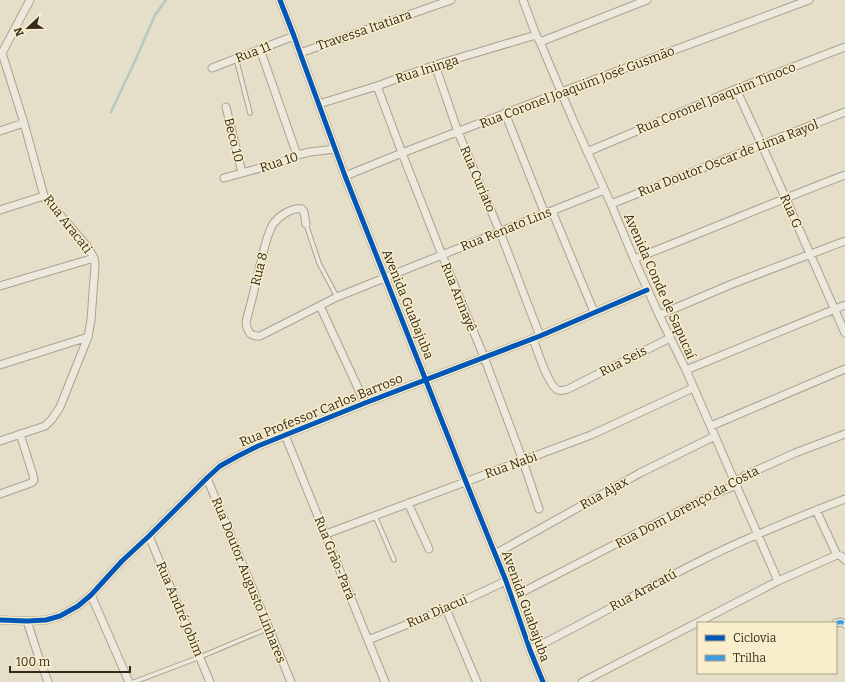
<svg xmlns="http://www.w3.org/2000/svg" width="845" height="682" font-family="Bitter,serif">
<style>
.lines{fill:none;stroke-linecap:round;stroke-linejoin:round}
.stream{stroke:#b5cabe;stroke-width:2.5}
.lane-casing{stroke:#a9a292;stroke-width:5.5}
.street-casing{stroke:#a9a292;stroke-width:9}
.lane{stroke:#ece8db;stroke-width:3.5}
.street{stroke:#ece8db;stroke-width:7}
.quiet{stroke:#3e9cdf;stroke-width:4;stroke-dasharray:8 4;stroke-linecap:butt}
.cycleway-casing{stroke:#f8eecc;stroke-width:8}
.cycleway{stroke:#0057b8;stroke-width:5}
.labels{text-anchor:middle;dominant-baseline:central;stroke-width:3;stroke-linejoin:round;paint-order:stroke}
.street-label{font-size:13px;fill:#372a1a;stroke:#f8eecc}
</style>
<rect width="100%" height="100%" fill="#e5dec8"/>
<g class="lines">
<path class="stream" d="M111,112L135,61L155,15L166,0"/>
<defs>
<path id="lane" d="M236,58L250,113
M306,224L319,263L337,297
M375,516L394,560
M134,682L200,657L269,628"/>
<path id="street" d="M280,0L294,36L300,53L345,176L466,482L506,581L530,650L543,682
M523,0L536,35L540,42L573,120L611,204L634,259L659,315L686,370L778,581
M540,42L647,0
M260,49L297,155
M300,53L451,0
M435,65L458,132L500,232L540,336
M212,68L294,36
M377,86L402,153L442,255L484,357L523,461L539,509
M736,89L762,145L845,333
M319,104L377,86L435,65L536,35
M226,107L242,173
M505,113L545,214
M0,131L24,123
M587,152L736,89L845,47
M345,176L402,153L561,92L809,0
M224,178L282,162L297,155L310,152L335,149
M611,204L845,112
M0,210L44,196
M552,211L594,312
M306,224L304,212L302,209C292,207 279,216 273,224C266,236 264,251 260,265C256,284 251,303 246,322C247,331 250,337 260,336L337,297L604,190
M634,259C704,232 774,202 845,175
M0,286L94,258
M320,306L365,403
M659,315L732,284L845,241
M533,338C536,348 549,387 558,390C564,392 571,388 576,385L670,338
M0,365L88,337
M686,370L845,305
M711,426L845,369
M285,435L385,682
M0,441L45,426L52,419L60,407L88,337L91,320L95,265L94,258L87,246L44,196L24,123L2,53L30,0
M207,478L291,682
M0,494L31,483L34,480L33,475L20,434
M408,503L429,549
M816,510L837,555
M326,534L591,435L693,388
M149,536L210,682
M495,554L640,473L715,436
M91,595L129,682
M511,598L703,499L736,485L739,480L746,475L795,453L845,434
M446,609L477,682
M0,620L27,621L46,620L60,616L78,606L91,595L122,561L149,536L207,478L220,466L238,456L258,446L365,403L540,336L647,290
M27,621L38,655L48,682
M836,623L841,622L845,624
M368,640L446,609L506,581
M530,650C585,623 637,593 692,565C741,540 793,519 845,499
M582,682L778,581L837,555L841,556L845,560"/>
</defs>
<use href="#lane" class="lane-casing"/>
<use href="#street" class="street-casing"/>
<use href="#lane" class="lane"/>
<use href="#street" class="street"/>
<path class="quiet" d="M836,623L841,622L845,624"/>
<defs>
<path id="cycleway" d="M280,0L294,36L300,53L345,176L466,482L506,581L530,650L543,682
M0,620L27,621L46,620L60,616L78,606L91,595L122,561L149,536L207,478L220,466L238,456L258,446L365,403L540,336L647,290"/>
</defs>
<use href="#cycleway" class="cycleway-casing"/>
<use href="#cycleway" class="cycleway"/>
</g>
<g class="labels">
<g class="street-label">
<text transform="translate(364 30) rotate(-19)">Travessa Itatiara</text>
<text transform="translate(253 52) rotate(-21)">Rua 11</text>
<text transform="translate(427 69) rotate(-18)">Rua Ininga</text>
<text transform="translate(577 87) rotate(-21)">Rua Coronel Joaquim José Gusmão</text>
<text transform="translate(716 98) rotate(-22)">Rua Coronel Joaquim Tinoco</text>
<text transform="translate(234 140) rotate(76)">Beco 10</text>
<text transform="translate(728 158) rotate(-21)">Rua Doutor Oscar de Lima Rayol</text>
<text transform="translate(279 162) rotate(-18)">Rua 10</text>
<text transform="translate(478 179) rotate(67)">Rua Curiato</text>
<text transform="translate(791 211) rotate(66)">Rua G</text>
<text transform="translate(68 224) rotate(52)">Rua Aracati</text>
<text transform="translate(506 229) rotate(-22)">Rua Renato Lins</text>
<text transform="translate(259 269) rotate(-76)">Rua 8</text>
<text transform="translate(660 286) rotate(66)">Avenida Conde de Sapucaí</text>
<text transform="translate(459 297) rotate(68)">Rua Arinayê</text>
<text transform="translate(408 304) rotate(68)">Avenida Guabajuba</text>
<text transform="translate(623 361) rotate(-27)">Rua Seis</text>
<text transform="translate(321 410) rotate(-22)">Rua Professor Carlos Barroso</text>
<text transform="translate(511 465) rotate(-20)">Rua Nabi</text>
<text transform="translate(604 493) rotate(-29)">Rua Ajax</text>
<text transform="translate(687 507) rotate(-28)">Rua Dom Lorenço da Costa</text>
<text transform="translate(335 558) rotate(68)">Rua Grão-Pará</text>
<text transform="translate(249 580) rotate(68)">Rua Doutor Augusto Linhares</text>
<text transform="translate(643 590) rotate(-28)">Rua Aracatú</text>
<text transform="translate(526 606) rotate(70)">Avenida Guabajuba</text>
<text transform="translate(180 609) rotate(67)">Rua André Jobim</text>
<text transform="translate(437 611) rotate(-23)">Rua Diacui</text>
</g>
</g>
<rect x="697" y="622" width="140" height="52" fill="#f8eecc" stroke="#aba085"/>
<rect x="705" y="635" width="20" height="6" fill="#0057b8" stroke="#aba085"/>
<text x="733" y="642" font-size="12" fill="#372a1a">Ciclovia</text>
<rect x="705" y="655" width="20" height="6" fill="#3e9cdf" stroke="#aba085"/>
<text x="733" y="662" font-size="12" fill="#372a1a">Trilha</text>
<g transform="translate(28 28) rotate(248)" stroke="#f8eecc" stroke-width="3" paint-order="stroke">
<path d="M0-3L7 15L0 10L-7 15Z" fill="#372a1a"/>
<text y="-6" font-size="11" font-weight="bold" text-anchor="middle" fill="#372a1a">N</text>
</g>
<path d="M10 666v6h120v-6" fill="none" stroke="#372a1a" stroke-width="2"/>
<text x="16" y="666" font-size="12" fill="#372a1a" stroke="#f8eecc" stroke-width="3" paint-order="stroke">100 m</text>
</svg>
